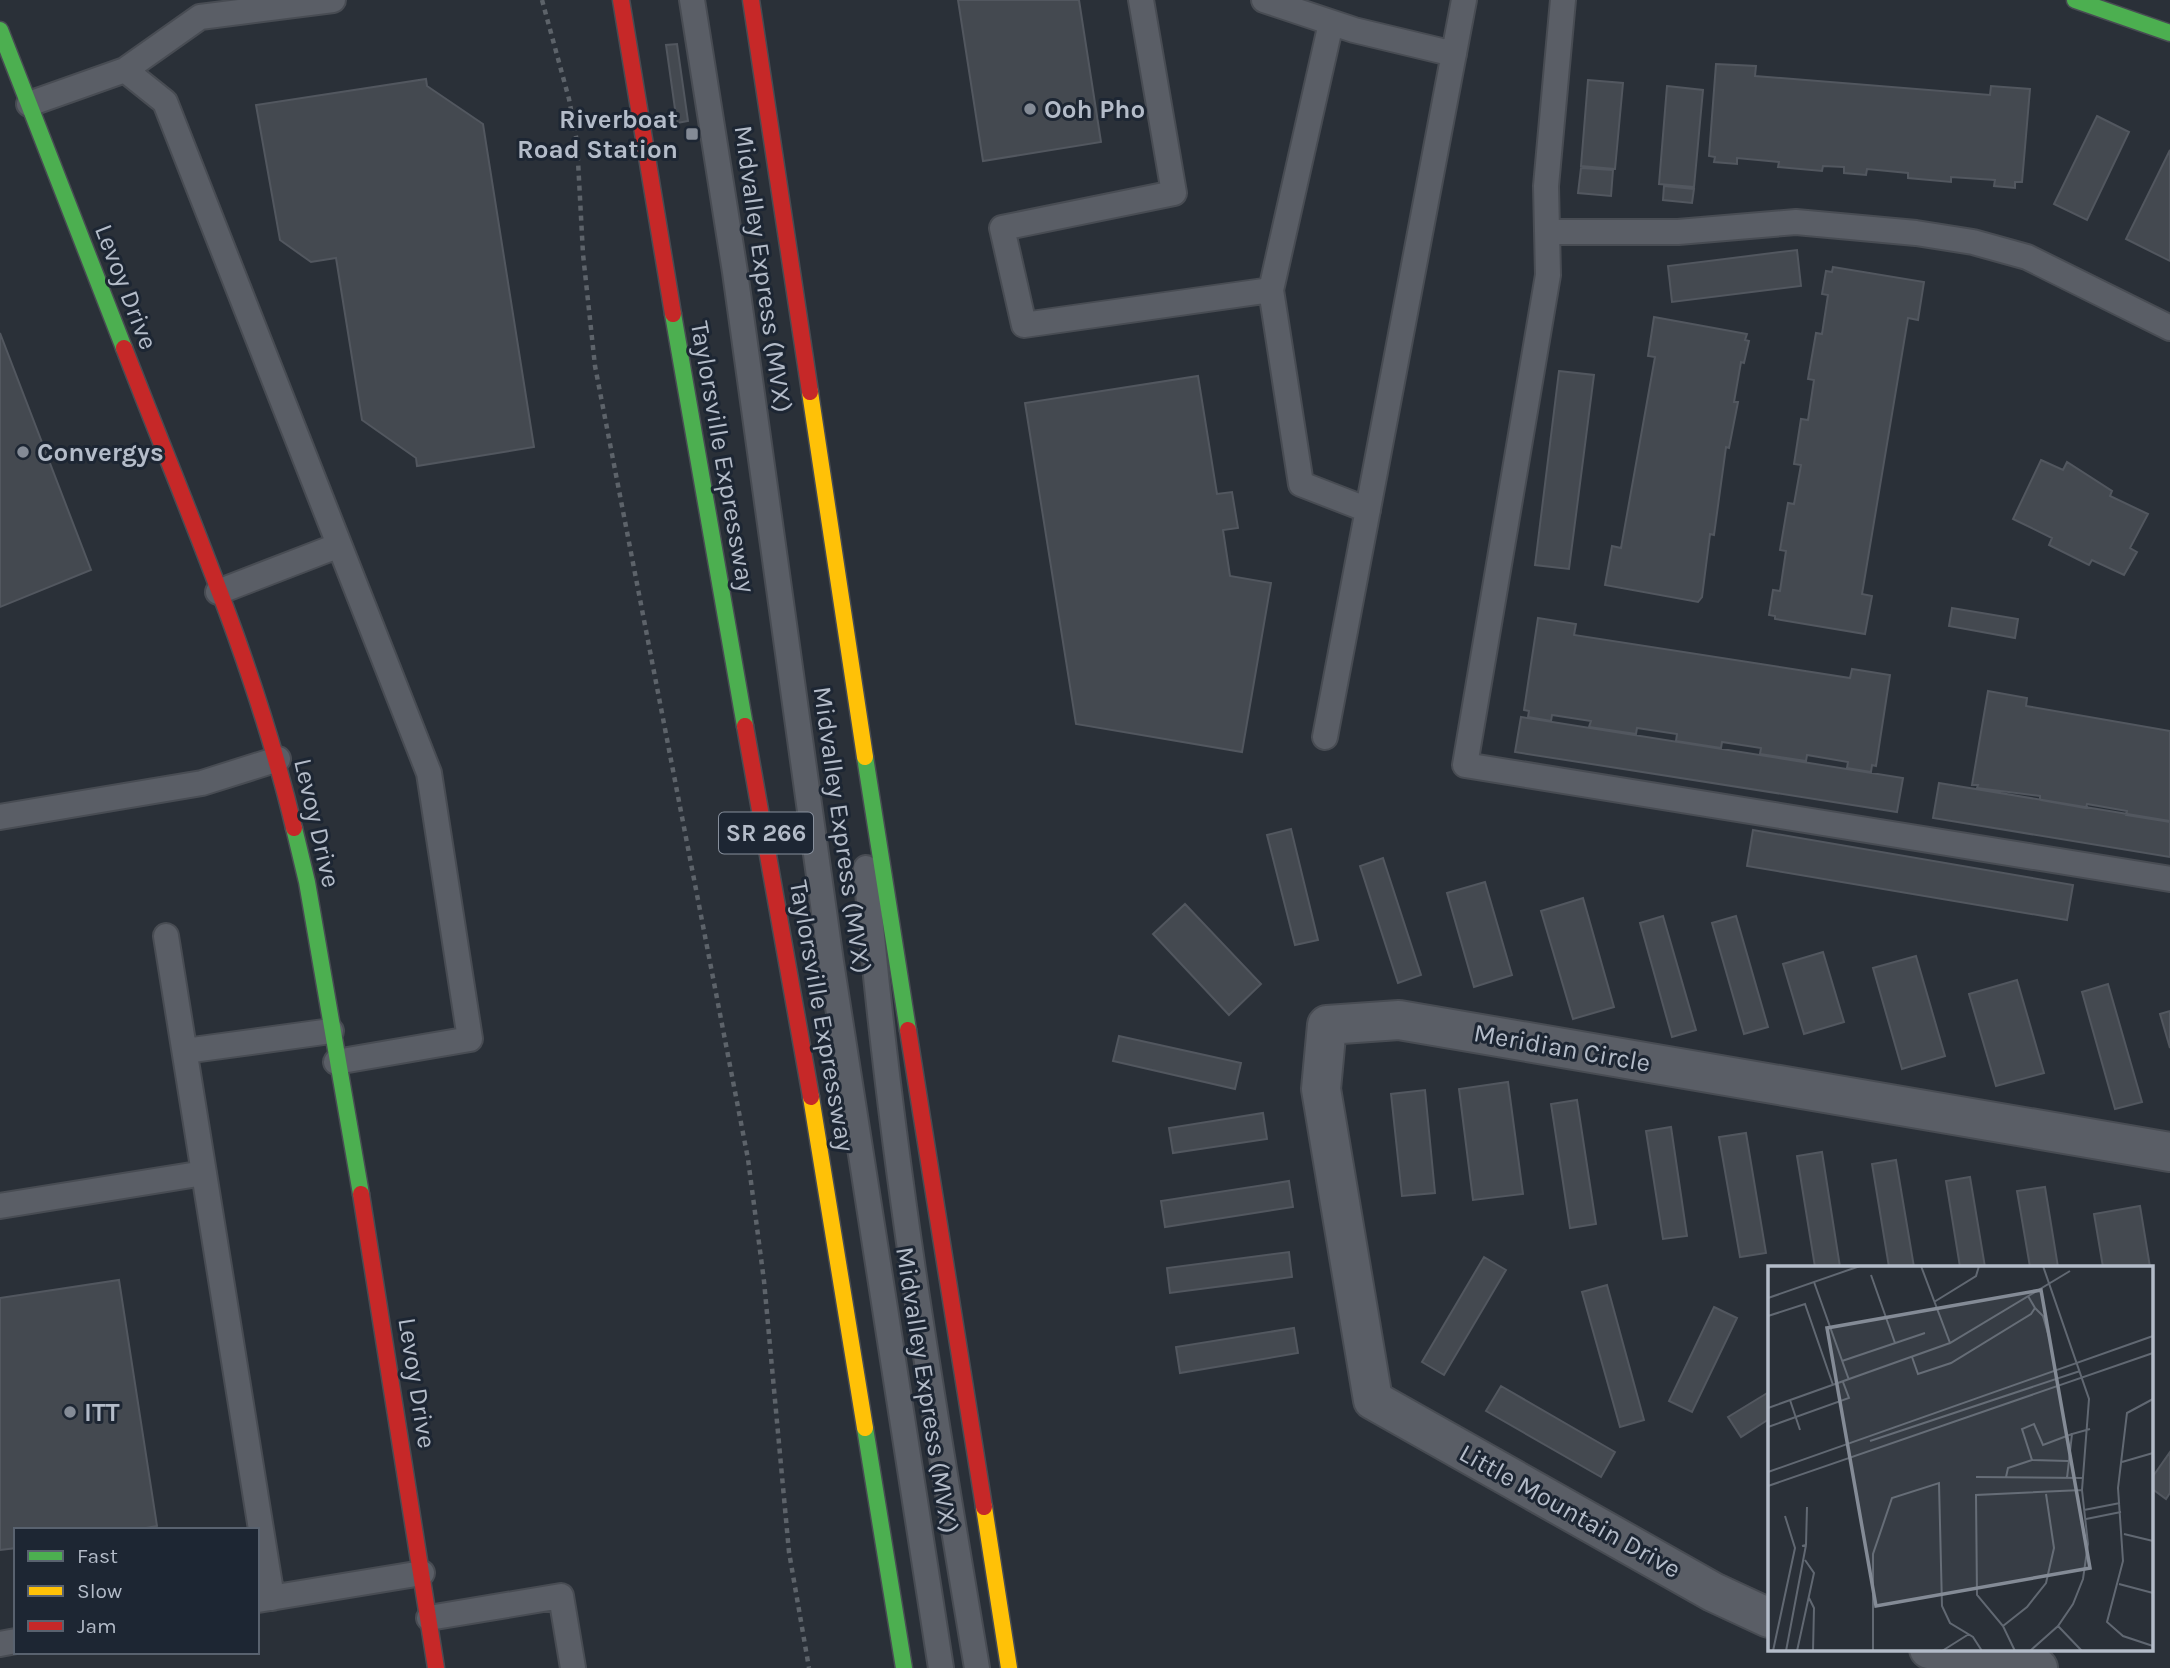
<svg xmlns="http://www.w3.org/2000/svg" width="2170" height="1668" font-family="Karla,sans-serif">
<style>
.building{fill:#444950;stroke:#52575f;stroke-width:2}
.lines{fill:none;stroke-linecap:round;stroke-linejoin:round}
.lane-casing{stroke:#484c53;stroke-width:28}
.street-casing{stroke:#484c53;stroke-width:42}
.fast-casing{stroke:#484c53;stroke-width:19}
.slow-casing{stroke:#484c53;stroke-width:19}
.jam-casing{stroke:#484c53;stroke-width:19}
.path{stroke:#5d636a;stroke-width:4.5;stroke-dasharray:5 5;stroke-linecap:butt}
.lane{stroke:#5a5e66;stroke-width:24}
.street{stroke:#5a5e66;stroke-width:38}
.fast{stroke:#4caf50;stroke-width:16}
.slow{stroke:#ffc107;stroke-width:16}
.jam{stroke:#c62828;stroke-width:16}
.poi-dot{fill:#848b96;stroke:#1d2633;stroke-width:2.5}
.labels{text-anchor:middle;dominant-baseline:central;stroke-width:6;stroke-linejoin:round;paint-order:stroke}
.shield{fill:#1d2633;stroke:#878f9c;stroke-width:2}
.shield-label{font-size:24px;font-weight:bold;fill:#b4bcc9}
.poi-label{font-size:26px;font-weight:bold;fill:#b4bcc9;stroke:#1d2633;text-anchor:start}
.street-label{font-size:26px;fill:#b4bcc9;stroke:#1d2633}
.inset-road{fill:none;stroke:#616872;stroke-width:2}
.view{fill:#848b96;fill-opacity:0.15;stroke:#848b96;stroke-width:3.5}
.inset-edge{fill:none;stroke:#b4bcc9;stroke-width:3.5}
</style>
<rect width="100%" height="100%" fill="#2a3038"/>
<path class="building" d="M958,0H1079L1101,142L983,161Z
M677,44L688,121L677,123L666,45Z
M1716,64L1756,66L1755,76L1990,95L1991,86L2030,89L2022,182H2015V188L1994,186L1995,180L1951,177V182L1908,178V173L1867,169L1866,175L1844,173V167L1823,166L1822,171L1778,167L1779,162L1737,158V164L1714,162L1715,157L1709,156Z
M426,79L427,86L483,124L534,447L417,466L416,458L362,420L336,258L311,262L280,240L256,105Z
M1588,80L1623,83L1615,169L1581,166Z
M1667,86L1703,90L1694,187L1659,184Z
M2097,116L2129,132L2087,220L2054,204Z
M2170,150V261L2126,239Z
M1581,168L1613,170L1611,196L1578,193Z
M1664,186L1694,189L1692,203L1663,200Z
M1797,250L1801,286L1672,302L1668,266Z
M1833,267L1924,282L1918,320L1908,318L1862,594L1872,596L1865,634L1775,619V616L1769,615L1773,590L1780,591L1786,551L1780,550L1788,503L1794,504L1801,465L1794,464L1801,419L1808,420L1814,380L1808,379L1816,333L1822,334L1828,295L1822,294L1826,271L1832,272Z
M1654,317L1747,334L1745,340L1749,341L1744,363L1741,362L1734,402H1738L1729,448L1726,447L1714,535L1710,534L1702,597L1698,602L1605,585L1612,546L1621,548L1655,357L1648,356Z
M0,333L91,570L0,607Z
M1559,371L1594,375L1569,569L1535,565Z
M1198,376L1217,494L1232,492L1238,528L1223,530L1230,576L1271,583L1242,752L1076,724L1025,403Z
M2041,460L2063,470L2067,462L2112,491L2110,496L2148,514L2130,548L2137,552L2124,575L2092,560L2089,565L2049,545L2052,538L2013,519Z
M1952,608L2018,619L2015,638L1949,626Z
M1538,618L1576,624L1574,635L1850,678L1852,669L1890,675L1876,766L1872,765L1871,772L1847,768L1848,762L1807,755L1806,761L1760,754L1761,748L1722,742L1721,748L1676,741L1677,734L1637,728L1636,734L1589,727L1591,721L1552,715L1551,721L1528,717L1529,711L1524,710Z
M1988,691L2027,698L2026,706L2170,731V822L2126,815L2127,811L2087,804L2086,808L2040,800V796L1977,788L1978,785H1972Z
M1521,717L1903,778L1897,812L1515,752Z
M1939,783L2170,821V857L1933,818Z
M1291,829L1318,940L1295,945L1267,835Z
M1753,830L2073,885L2067,920L1747,866Z
M1383,858L1421,975L1398,983L1360,866Z
M1485,882L1512,975L1474,987L1447,893Z
M1583,898L1614,1007L1573,1019L1541,911Z
M1185,904L1261,984L1229,1015L1153,934Z
M1663,916L1696,1030L1672,1037L1640,923Z
M1736,916L1768,1027L1744,1034L1712,923Z
M1823,952L1844,1022L1804,1034L1783,964Z
M1916,956L1945,1056L1902,1069L1873,968Z
M2017,980L2044,1073L1996,1086L1969,994Z
M2108,984L2142,1102L2115,1109L2082,992Z
M2170,1011V1048L2160,1014Z
M1119,1036L1241,1063L1235,1089L1113,1061Z
M1508,1082L1523,1194L1473,1200L1459,1089Z
M1425,1090L1435,1193L1402,1196L1391,1094Z
M1577,1100L1596,1224L1570,1228L1551,1104Z
M1263,1113L1267,1139L1173,1153L1169,1128Z
M1671,1127L1687,1236L1663,1239L1646,1131Z
M1746,1133L1766,1253L1740,1257L1719,1137Z
M1822,1152L1840,1267H1815L1797,1156Z
M1896,1160L1914,1267H1889L1872,1164Z
M1970,1177L1985,1267H1960L1946,1181Z
M1289,1181L1293,1207L1165,1227L1161,1201Z
M2045,1187L2058,1267H2030L2017,1191Z
M2140,1206L2150,1267H2103L2094,1214Z
M1289,1252L1292,1277L1170,1293L1167,1268Z
M1484,1257L1506,1270L1444,1375L1422,1362Z
M119,1280L157,1526L135,1530H16V1548L0,1550V1298Z
M1607,1285L1644,1420L1620,1427L1582,1292Z
M1714,1307L1737,1318L1692,1412L1669,1401Z
M1294,1328L1298,1353L1180,1373L1176,1347Z
M1501,1386L1615,1452L1601,1477L1486,1411Z
M1769,1392V1419L1741,1437L1728,1417Z
M2170,1452V1493L2166,1499L2151,1488V1479Z"/>
<g class="lines">
<defs>
<path id="lane" d="M692,0L735,272L831,962L941,1668
M1141,0L1174,193L1002,228L1024,325L1271,290L1331,23
M1264,0L1354,30L1454,54
M1563,0L1546,186L1548,275L1465,765L2170,879
M125,70L200,17L333,0
M29,104L125,70L165,102L429,773L470,1039L336,1062
M1547,232H1678L1796,222L1916,233L1973,242L2027,257L2170,328
M1271,290L1301,484L1368,510
M218,592L337,546
M1325,737L1464,0
M0,817L202,783L278,759
M866,868C888,1138 932,1401 977,1668
M166,936L272,1598
M185,1051L331,1031
M0,1206L204,1173
M258,1600L422,1573
M429,1618L561,1596L573,1668
M0,1644L16,1641"/>
<path id="street" d="M1769,1618L1713,1592L1373,1400L1321,1089L1327,1025L1399,1020L2170,1152
M1929,1649L2038,1668"/>
<path id="fast" d="M2075,0L2170,33
M0,30L124,348
M673,314L745,726
M865,757L908,1030
M294,828L307,882L361,1194
M865,1428L904,1668"/>
<path id="slow" d="M810,392L865,757
M811,1097L865,1428
M984,1507L1009,1668"/>
<path id="jam" d="M621,0L673,314
M751,0L810,392
M124,348C185,506 255,663 294,828
M745,726L811,1097
M908,1030L984,1507
M361,1194L436,1668"/>
</defs>
<use href="#lane" class="lane-casing"/>
<use href="#street" class="street-casing"/>
<use href="#fast" class="fast-casing"/>
<use href="#slow" class="slow-casing"/>
<use href="#jam" class="jam-casing"/>
<path class="path" d="M542,0L569,99L577,142L583,254L595,366L748,1159L764,1281L789,1552L809,1668"/>
<use href="#lane" class="lane"/>
<use href="#street" class="street"/>
<use href="#fast" class="fast"/>
<use href="#slow" class="slow"/>
<use href="#jam" class="jam"/>
</g>
<g class="poi-dot">
<circle cx="1030" cy="109" r="7"/>
<rect x="685" y="127" width="14" height="14" rx="3.5"/>
<circle cx="23" cy="452" r="7"/>
<circle cx="70" cy="1412" r="7"/>
</g>
<g class="labels">
<rect class="shield" x="719" y="812.5" width="94" height="41" rx="5"/>
<g class="shield-label">
<text x="766" y="833">SR 266</text>
</g>
<g class="poi-label">
<text x="1044" y="109">Ooh Pho</text>
<text x="678" y="119" text-anchor="end">Riverboat<tspan x="678" dy="30">Road Station</tspan></text>
<text x="37" y="452">Convergys</text>
<text x="84" y="1412">ITT</text>
</g>
<g class="street-label">
<text transform="translate(763 269) rotate(82)">Midvalley Express (MVX)</text>
<text transform="translate(126 287) rotate(69)">Levoy Drive</text>
<text transform="translate(723 457) rotate(80)">Taylorsville Expressway</text>
<text transform="translate(317 823) rotate(77)">Levoy Drive</text>
<text transform="translate(842 830) rotate(82)">Midvalley Express (MVX)</text>
<text transform="translate(822 1016) rotate(80)">Taylorsville Expressway</text>
<text transform="translate(1562 1048) rotate(10)">Meridian Circle</text>
<text transform="translate(417 1383) rotate(81)">Levoy Drive</text>
<text transform="translate(927 1390) rotate(81)">Midvalley Express (MVX)</text>
<text transform="translate(1570 1511) rotate(29)">Little Mountain Drive</text>
</g>
</g>
<g transform="translate(1768 1266)">
<rect width="385" height="385" fill="#2a3038"/>
<path class="inset-road" d="M153,0L182,77M103,9L127,77M46,16L81,114M0,32L92,0M166,36L208,10L211,0M267,42L275,50L281,71M0,50L37,38L65,119M144,91L150,108L183,97L263,48L267,42L260,30M74,95L157,67M385,133L359,147L350,222L355,295L339,356L355,370L385,380M22,134L32,164M0,142L182,77L302,5M0,161L81,132L75,116M102,175L312,105M300,195L264,194L254,163L266,158L275,179L304,168M354,196L385,187M0,206L385,70M208,211L314,212M238,211L240,202L264,194M299,212L304,168L322,163M0,220L385,87M316,244L352,237M318,253L353,246M356,268L385,275M34,280L38,279L39,241M351,318L385,327M41,332L46,342L45,385M235,360L259,341L278,317L286,282L278,228M290,360L314,385M5,385L27,282L17,250M18,385L38,279M29,385L46,307L37,294M105,385V288L124,232L171,217L174,340L182,357L205,371L214,385M174,385L201,368M247,385L235,360L209,329L208,229L314,224M262,385L290,360L305,338L315,313L320,278L314,224L321,133L275,0"/>
<path class="view" d="M273,24L322,302L108,340L59,62Z"/>
<rect width="385" height="385" class="inset-edge"/>
</g>
<rect x="14" y="1528" width="245" height="126" fill="#1d2633" stroke="#59626f" stroke-width="2"/>
<rect x="28" y="1551" width="35" height="10" fill="#4caf50" stroke="#59626f" stroke-width="2"/>
<text x="77" y="1563" font-size="21" fill="#b4bcc9">Fast</text>
<rect x="28" y="1586" width="35" height="10" fill="#ffc107" stroke="#59626f" stroke-width="2"/>
<text x="77" y="1598" font-size="21" fill="#b4bcc9">Slow</text>
<rect x="28" y="1621" width="35" height="10" fill="#c62828" stroke="#59626f" stroke-width="2"/>
<text x="77" y="1633" font-size="21" fill="#b4bcc9">Jam</text>
</svg>
